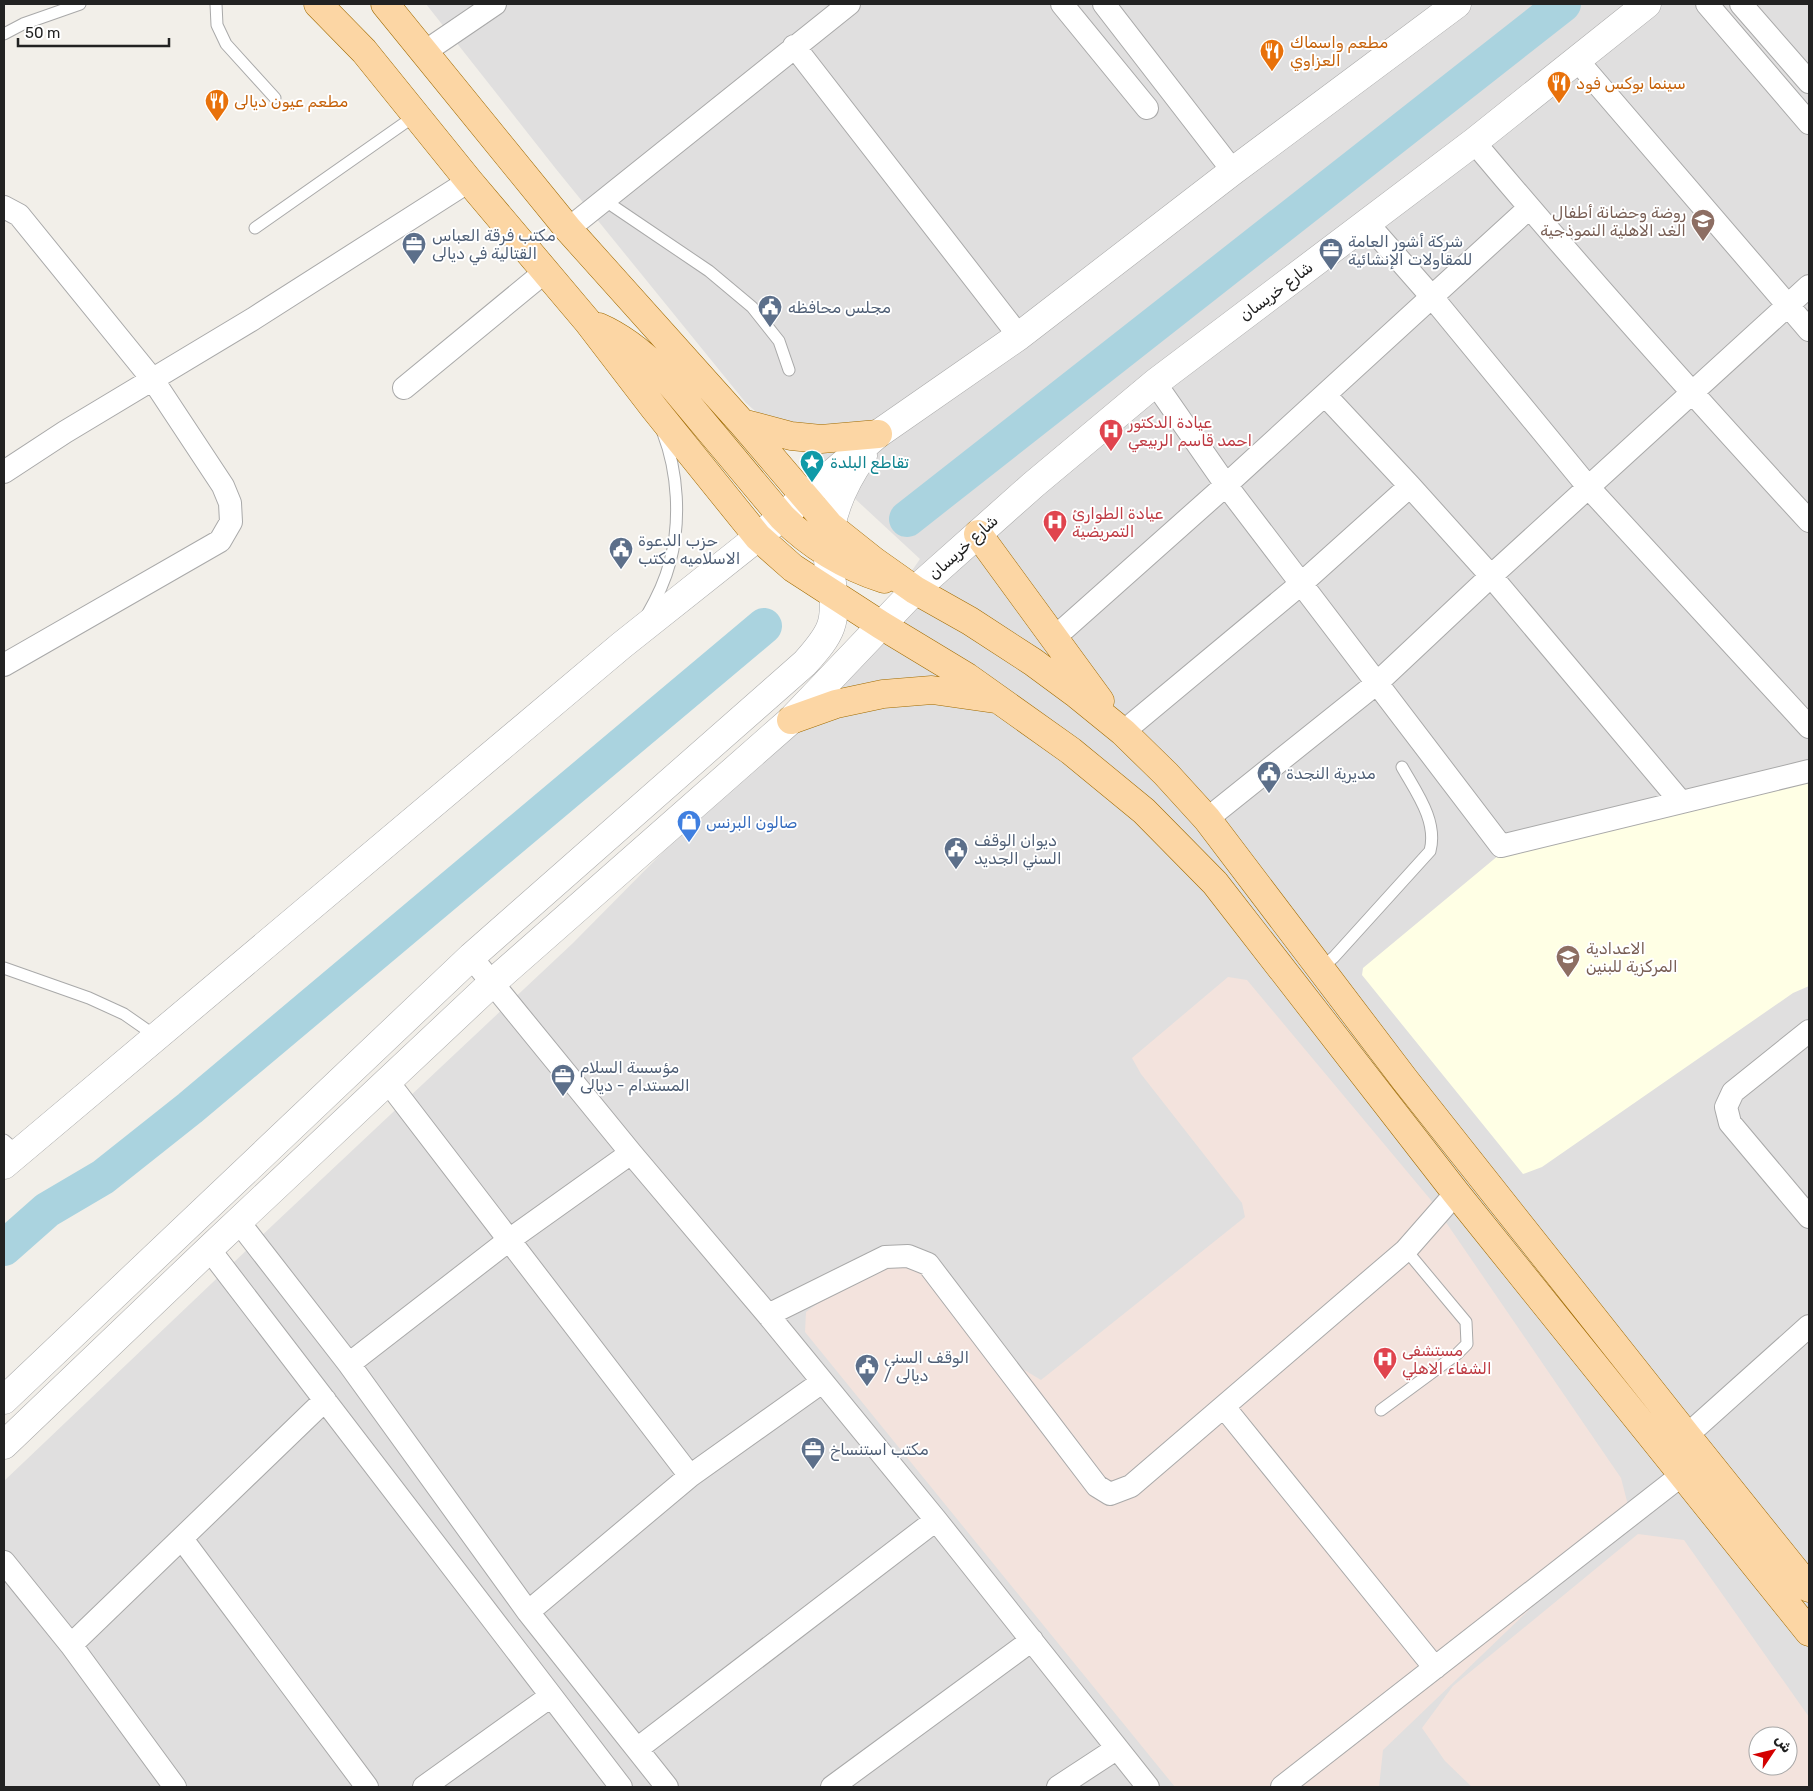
<svg xmlns="http://www.w3.org/2000/svg" width="1813" height="1791" font-family="Rubik,'Noto Sans Arabic',sans-serif">
<style>
.residential{fill:#e0dfdf;fill-rule:evenodd}
.education{fill:#ffffe5}
.military{fill:#f3e3dd;fill-rule:evenodd}
.lines{fill:none;stroke-linecap:round;stroke-linejoin:round}
.river{stroke:#aad3df;stroke-width:36}
.service-casing{stroke:#a9a9a9;stroke-width:13}
.minor-casing{stroke:#a9a9a9;stroke-width:24}
.tertiary-casing{stroke:#a9a9a9;stroke-width:29}
.primary-casing{stroke:#a06b00;stroke-width:29}
.service{stroke:#fff;stroke-width:11}
.minor{stroke:#fff;stroke-width:22}
.tertiary{stroke:#fff;stroke-width:28}
.primary{stroke:#fcd6a4;stroke-width:28}
.labels{text-anchor:middle;dominant-baseline:central;stroke-width:4;stroke-linejoin:round;paint-order:stroke}
.food-label{font-size:16px;fill:#c56008;stroke:#fff;text-anchor:start}
.education-label{font-size:16px;fill:#785e54;stroke:#fff;text-anchor:end}
.service-label{font-size:16px;fill:#4e5e75;stroke:#fff;text-anchor:start}
.street-label{font-size:16px;fill:#222;stroke:#fff}
.health-label{font-size:16px;fill:#be3a42;stroke:#fff;text-anchor:start}
.culture-label{font-size:16px;fill:#0d838f;stroke:#fff;text-anchor:start}
.shop-label{font-size:16px;fill:#366cbe;stroke:#fff;text-anchor:start}
</style>
<rect width="100%" height="100%" fill="#f2efe9"/>
<path class="residential" d="M426,4H1809V1787H4V1481L274,1224L573,943L844,669L920,559L852,496L746,403L556,169ZM1758,1736H1788V1766H1758Z"/>
<path class="education" d="M1809,779V986L1793,993L1542,1167L1523,1174L1362,975L1363,968L1499,855Z"/>
<path class="military" d="M1228,977L1247,980L1430,1199L1621,1478L1630,1513L1383,1750L1379,1787H1175L805,1332L806,1312L891,1251L913,1249L1021,1368L1041,1380L1245,1217L1242,1203L1141,1074L1132,1058Z
M1638,1534L1684,1540L1809,1717V1787H1472L1445,1761L1422,1728L1453,1686ZM1758,1736H1788V1766H1758Z"/>
<g class="lines">
<path class="river" d="M907,519L1563,4
M4,1248L47,1210L103,1177L190,1108L764,626"/>
<defs>
<path id="service" d="M216,4L217,25L226,44L275,98
M4,34L23,24L80,4
M604,200L709,271L752,307L779,341L789,370
M255,228L416,115
M647,615C657,598 665,581 670,562C681,521 678,472 663,433
M4,968L89,998L124,1014L157,1037
M1320,969L1334,957L1430,851C1438,821 1416,792 1402,767
M4,1140L18,1152
M1381,1410L1457,1354L1467,1344L1466,1322L1406,1250"/>
<path id="minor" d="M1062,4L1147,108
M1104,4L1233,171
M1707,4L1809,123
M1741,4L1809,82
M794,46L1019,336
M423,53L495,4
M1577,60L1809,330
M1474,142C1583,272 1695,397 1809,521
M4,207L19,215L153,380L223,486L230,503L231,522L220,541L4,665
M1367,223L1432,297L1589,488L1809,727
M568,229L849,4
M1155,383L1226,485L1501,846L1809,771
M404,388L546,271
M1325,395L1410,486L1491,576L1681,802
M4,472L65,432L253,319L469,181
M1054,638L1226,485L1529,208
M1123,732L1302,583L1410,486
M1207,819L1377,683L1491,576L1809,286
M471,957L631,1153L768,1315L936,1520L1148,1787
M1809,1031L1733,1092L1726,1107L1730,1123L1809,1217
M388,1082L690,1476
M238,1221L349,1364L528,1612L667,1787
M209,1249L621,1787
M768,1315L885,1257L908,1256L928,1264L1097,1486L1110,1494L1131,1486L1406,1250L1456,1193
M349,1364L509,1240L631,1153
M1224,1407L1435,1668
M1675,1446L1809,1326
M182,1539L367,1787
M4,1562L71,1645L175,1787
M528,1612L690,1476L822,1382
M71,1645L325,1400
M637,1749L936,1520
M424,1787L551,1696
M832,1787L1032,1640
M1058,1787L1116,1749
M1282,1787L1683,1474"/>
<path id="tertiary" d="M4,1165L622,645L758,537L878,434L1019,336L1233,171L1457,4
M4,1400L471,957L805,663C831,634 838,623 832,583C830,573 827,563 828,553C829,518 843,484 863,456
M4,1445L209,1249L491,984L791,720L915,590L1033,485L1155,383L1474,142L1647,4"/>
<path id="primary" d="M318,4L364,51L469,181L588,322L654,408L758,537L793,568L881,625L967,677L1071,751L1144,811L1215,883L1456,1193L1809,1632
M385,4L568,229L742,423L830,526L874,561L915,590L970,621L1033,662L1075,693L1123,732L1166,774L1207,819L1405,1080L1687,1436L1809,1588
M599,327C622,337 642,353 660,371L782,517C811,546 844,566 884,579
M742,423L791,436L821,439L878,434
M978,534L1100,701
M791,720L836,704L883,694L932,690L995,699"/>
</defs>
<use href="#service" class="service-casing"/>
<use href="#minor" class="minor-casing"/>
<use href="#tertiary" class="tertiary-casing"/>
<use href="#primary" class="primary-casing"/>
<use href="#service" class="service"/>
<use href="#minor" class="minor"/>
<use href="#tertiary" class="tertiary"/>
<use href="#primary" class="primary"/>
</g>
<defs>
<symbol id="restaurant-pin" viewBox="-11 -11 22 30"><path d="M0 17L-7.5 6A9.5 9.5 0 1 1 7.5 6Z" fill="#e8710a" stroke="#fff"/><path d="M-5-6h1v4h1v-4h1v4h1v-4h1v5L-1.5 .5V6h-2V.5L-5-1ZM5-6V6H3V1.5H1.5Q1.5-4 5-6Z" fill="#fff"/></symbol>
<symbol id="school-pin" viewBox="-11 -11 22 30"><path d="M0 17L-7.5 6A9.5 9.5 0 1 1 7.5 6Z" fill="#8d6e63" stroke="#fff"/><path d="M0-5L7-2L0 1L-7-2ZM-4 1L0 2.5L4 1V4Q0 6-4 4Z" fill="#fff"/></symbol>
<symbol id="office-pin" viewBox="-11 -11 22 30"><path d="M0 17L-7.5 6A9.5 9.5 0 1 1 7.5 6Z" fill="#5c6f8a" stroke="#fff"/><path d="M-6-3h4V-5.5h4V-3h4V5H-6ZM-1-4.5V-3h2v-1.5ZM-6 0V1H6V0Z" fill="#fff"/></symbol>
<symbol id="civic-pin" viewBox="-11 -11 22 30"><path d="M0 17L-7.5 6A9.5 9.5 0 1 1 7.5 6Z" fill="#5c6f8a" stroke="#fff"/><path d="M-.6-6.5H3V-4.5H.6V-3L4-1V1h2V6H-6V1h2V-1L-.6-3ZM-1.2 2.5V6h2.4V2.5Z" fill="#fff"/></symbol>
<symbol id="hospital-pin" viewBox="-11 -11 22 30"><path d="M0 17L-7.5 6A9.5 9.5 0 1 1 7.5 6Z" fill="#e0444e" stroke="#fff"/><path d="M-5-5h3v3.5h4V-5h3V5h-3V1.5h-4V5h-3Z" fill="#fff"/></symbol>
<symbol id="sight-pin" viewBox="-11 -11 22 30"><path d="M0 17L-7.5 6A9.5 9.5 0 1 1 7.5 6Z" fill="#0f9aa8" stroke="#fff"/><path d="M0-6L1.8-2.2L6-1.7L2.9 1.2L3.7 5.4L0 3.3L-3.7 5.4L-2.9 1.2L-6-1.7L-1.8-2.2Z" fill="#fff"/></symbol>
<symbol id="shop-pin" viewBox="-11 -11 22 30"><path d="M0 17L-7.5 6A9.5 9.5 0 1 1 7.5 6Z" fill="#3f7fe0" stroke="#fff"/><path d="M-5-2.5h2.3a2.7 3.5 0 0 1 5.4 0H5L5.5 6h-11ZM-1.5-2.5h3a1.5 2.3 0 0 0-3 0Z" fill="#fff"/></symbol>
</defs>
<g fill-rule="evenodd">
<use href="#restaurant-pin" x="1258" y="37" width="28" height="38"/>
<use href="#restaurant-pin" x="1545" y="69" width="28" height="38"/>
<use href="#restaurant-pin" x="203" y="87" width="28" height="38"/>
<use href="#school-pin" x="1689" y="207" width="28" height="38"/>
<use href="#office-pin" x="400" y="230" width="28" height="38"/>
<use href="#office-pin" x="1317" y="236" width="28" height="38"/>
<use href="#civic-pin" x="756" y="293" width="28" height="38"/>
<use href="#hospital-pin" x="1097" y="417" width="28" height="38"/>
<use href="#sight-pin" x="798" y="448" width="28" height="38"/>
<use href="#hospital-pin" x="1041" y="508" width="28" height="38"/>
<use href="#civic-pin" x="607" y="535" width="28" height="38"/>
<use href="#civic-pin" x="1255" y="759" width="28" height="38"/>
<use href="#shop-pin" x="675" y="808" width="28" height="38"/>
<use href="#civic-pin" x="942" y="835" width="28" height="38"/>
<use href="#school-pin" x="1554" y="943" width="28" height="38"/>
<use href="#office-pin" x="549" y="1062" width="28" height="38"/>
<use href="#hospital-pin" x="1371" y="1345" width="28" height="38"/>
<use href="#civic-pin" x="853" y="1352" width="28" height="38"/>
<use href="#office-pin" x="799" y="1435" width="28" height="38"/>
</g>
<g class="labels">
<g class="food-label">
<text x="1290" y="42">مطعم واسماك<tspan x="1290" dy="18">العزاوي</tspan></text>
<text x="1576" y="83">سينما بوكس فود</text>
<text x="234" y="101">مطعم عيون ديالى</text>
</g>
<g class="education-label">
<text x="1686" y="212">روضة وحضانة أطفال<tspan x="1686" dy="18">الغد الاهلية النموذجية</tspan></text>
<text x="1586" y="948" text-anchor="start">الاعدادية<tspan x="1586" dy="18">المركزية للبنين</tspan></text>
</g>
<g class="service-label">
<text x="432" y="235">مكتب فرقة العباس<tspan x="432" dy="18">القتالية في ديالى</tspan></text>
<text x="1348" y="241">شركة أشور العامة<tspan x="1348" dy="18">للمقاولات الإنشائية</tspan></text>
<text x="788" y="307">مجلس محافظه</text>
<text x="638" y="540">حزب الدعوة<tspan x="638" dy="18">الاسلاميه مكتب</tspan></text>
<text x="1286" y="773">مديرية النجدة</text>
<text x="974" y="840">ديوان الوقف<tspan x="974" dy="18">السني الجديد</tspan></text>
<text x="580" y="1067">مؤسسة السلام<tspan x="580" dy="18">المستدام - ديالى</tspan></text>
<text x="884" y="1357">الوقف السني<tspan x="884" dy="18">/ ديالى</tspan></text>
<text x="830" y="1449">مكتب استنساخ</text>
</g>
<g class="street-label">
<text transform="translate(1276 291) rotate(-37)">شارع خريسان</text>
<text transform="translate(963 547) rotate(-42)">شارع خريسان</text>
</g>
<g class="health-label">
<text x="1128" y="422">عيادة الدكتور<tspan x="1128" dy="18">احمد قاسم الربيعي</tspan></text>
<text x="1072" y="513">عيادة الطوارئ<tspan x="1072" dy="18">التمريضية</tspan></text>
<text x="1402" y="1350">مستشفى<tspan x="1402" dy="18">الشفاء الاهلي</tspan></text>
</g>
<g class="culture-label">
<text x="830" y="462">تقاطع البلدة</text>
</g>
<g class="shop-label">
<text x="706" y="822">صالون البرنس</text>
</g>
</g>
<rect width="1813" height="1791" fill="none" stroke="#222222" stroke-width="10"/>
<g transform="translate(1773 1751) rotate(55)"><circle r="24" fill="#ffffff" stroke="#a7a7a7"/>
<path d="M0-4L9 19L0 12L-9 19Z" fill="#d40000"/>
<text y="-8" font-size="14" font-weight="bold" text-anchor="middle" fill="#222222">ش</text>
</g>
<path d="M18 38v8h151v-8" fill="none" stroke="#222222" stroke-width="2.5"/>
<text x="25" y="38" font-size="15" fill="#222222" stroke="#ffffff" stroke-width="4" paint-order="stroke">50 m</text>
</svg>
